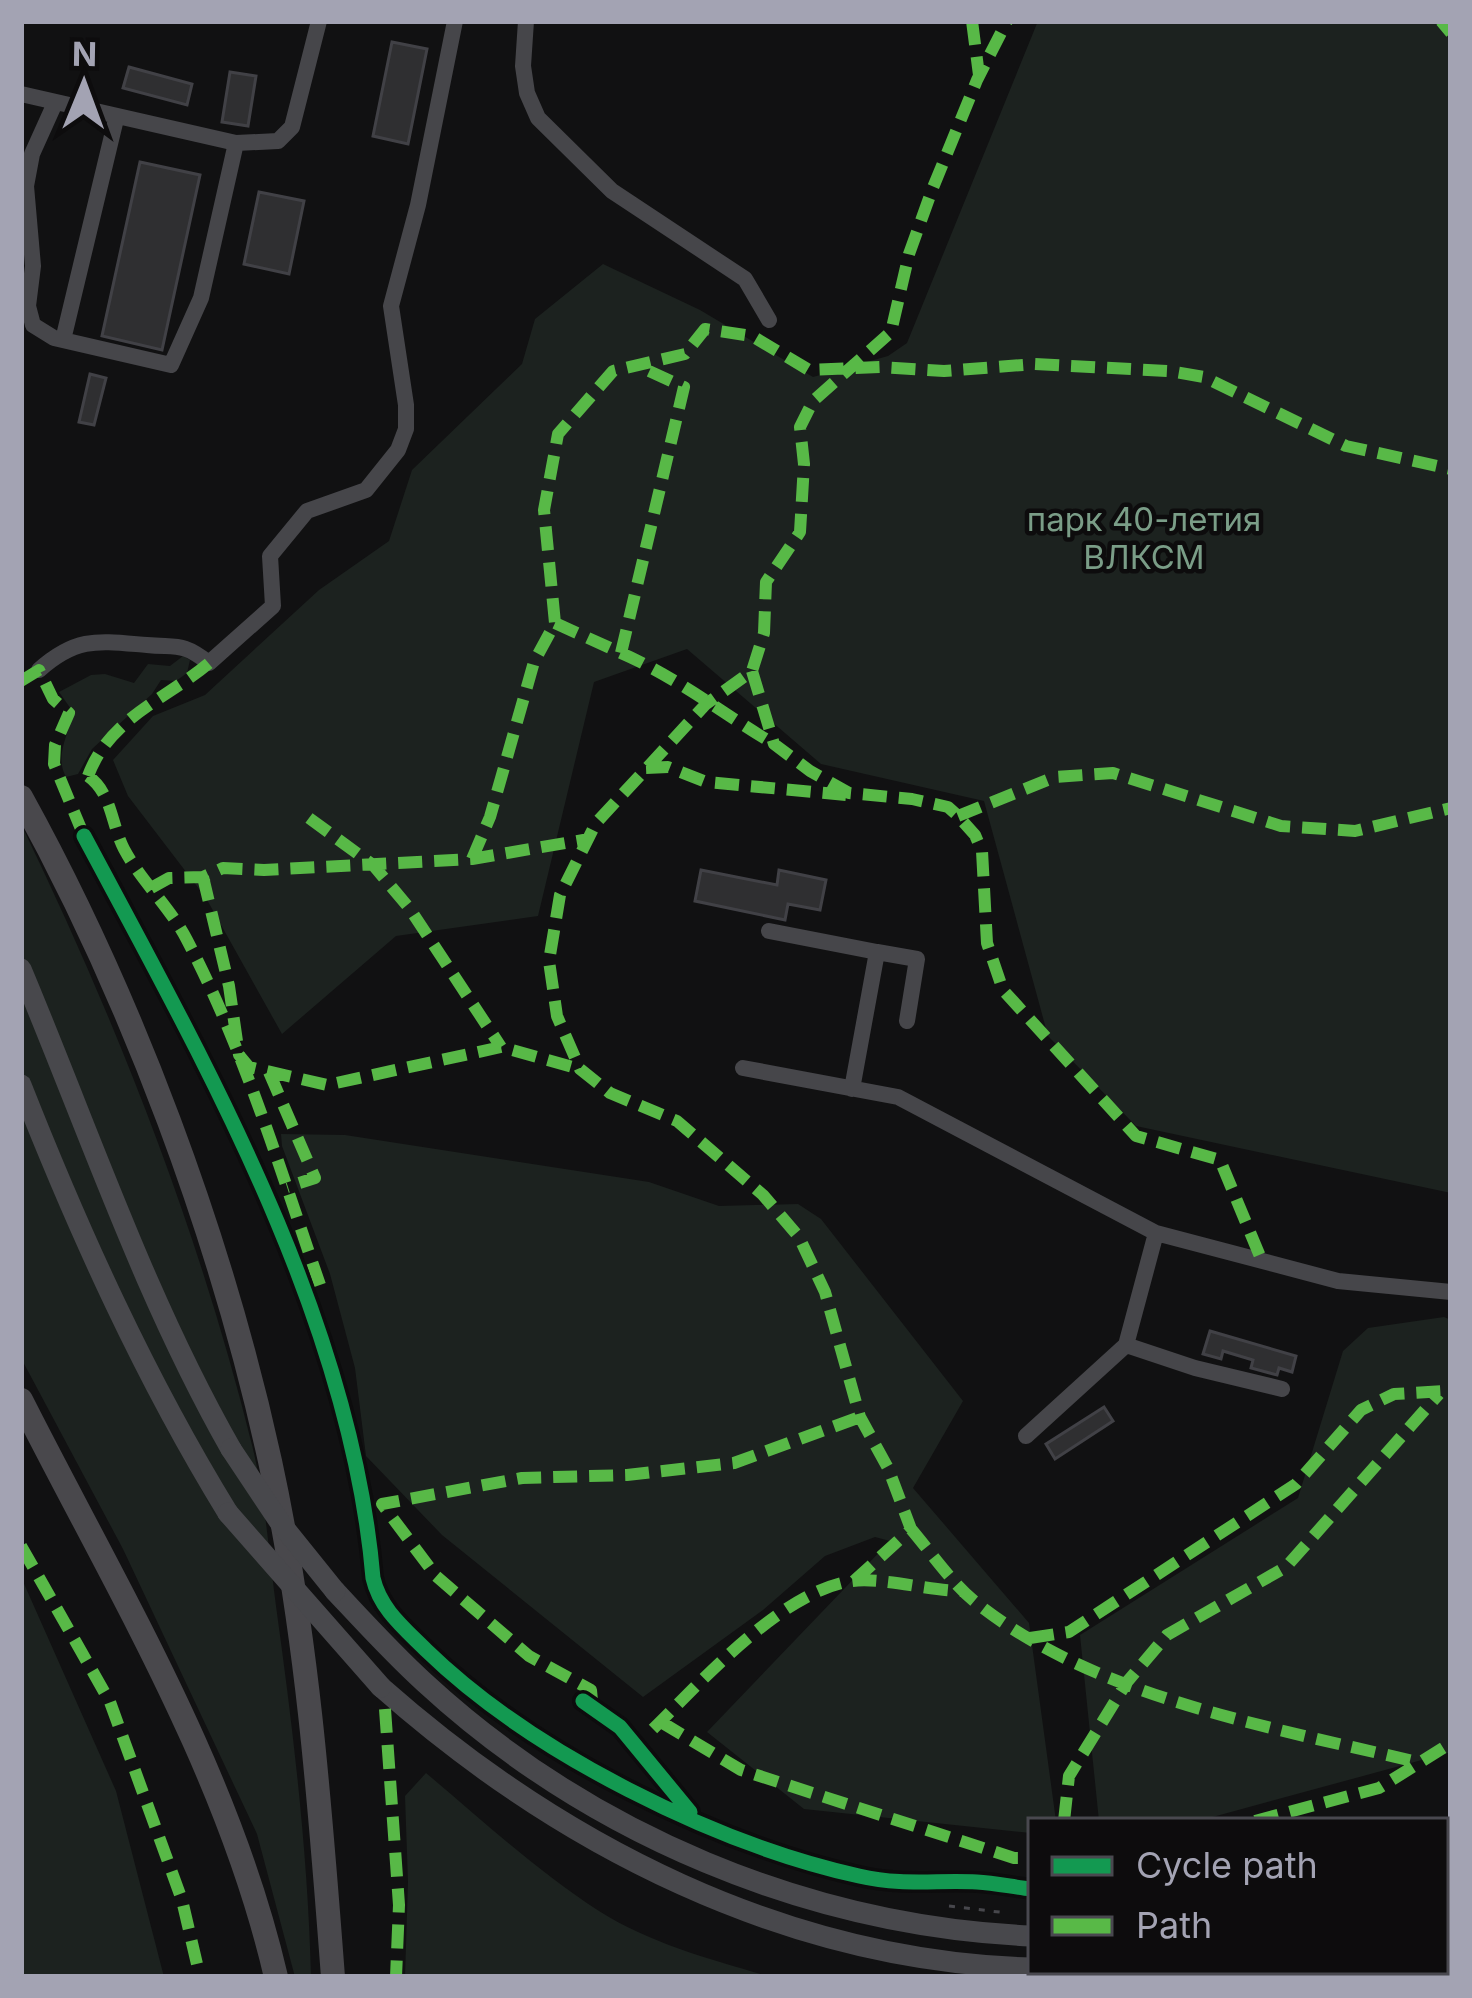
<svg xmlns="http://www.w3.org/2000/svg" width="1472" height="1998" font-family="Inter,sans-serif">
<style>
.green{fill:#1c221f}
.building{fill:#2f2f31;stroke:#414146;stroke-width:3}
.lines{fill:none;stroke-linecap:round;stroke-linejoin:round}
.path{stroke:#47474c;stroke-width:3;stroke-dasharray:6 9;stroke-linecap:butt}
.minor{stroke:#46464a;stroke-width:16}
.major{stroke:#48484c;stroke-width:21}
.highway{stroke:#49484c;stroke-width:24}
.major-bridge{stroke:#48484c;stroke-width:21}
.quiet{stroke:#58b947;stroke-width:12;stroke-dasharray:24 12;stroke-linecap:butt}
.cycleway-casing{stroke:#0d0c0d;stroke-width:22}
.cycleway{stroke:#139951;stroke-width:15}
.labels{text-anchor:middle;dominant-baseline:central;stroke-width:9;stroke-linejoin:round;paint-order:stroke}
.park-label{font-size:33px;fill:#7a9d87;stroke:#0d0c0d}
</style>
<rect width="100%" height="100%" fill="#111112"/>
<path class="green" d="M1038,21H1451V1193L1136,1126L1048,1036L984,801L821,764L687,649L594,682L538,916L396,936L282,1034L206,898L128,796L113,760L153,716L205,695L319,590L389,541L412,470L522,364L535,319L603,264L700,310L813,377L888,356L907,343Z
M183,656L190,660L187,673L176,681L161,680L152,694L92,749L78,774L66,777C54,755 69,735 73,712L59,692L91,675L105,674L134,683L148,664L170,666Z
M21,824C117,1022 199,1231 252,1445C265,1497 269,1553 276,1606C293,1729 308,1853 311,1977H295L257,1834L123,1549L21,1358Z
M281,1134L345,1135L649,1182L719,1206L798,1204L821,1219L963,1401L913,1488L1029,1623L1056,1821H1031V1833L804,1809L707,1732L890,1541L875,1537L825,1556L763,1610L643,1697L442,1535L366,1456L355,1368L330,1274L282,1146Z
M1444,1317L1451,1320V1752L1198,1821H1099L1080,1635L1298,1498L1343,1351L1368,1328Z
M21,1577L116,1791L164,1977H21Z
M426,1773C482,1820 537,1871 599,1911C651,1944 713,1960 771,1977H405L408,1882L405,1796Z"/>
<path class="building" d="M392,42L427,49L408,144L373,136Z
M129,67L192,84L187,105L123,88Z
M230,72L256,76L248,126L222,122Z
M140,162L200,175L162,350L102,336Z
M259,192L304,201L289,274L244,264Z
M90,374L106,378L94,425L79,422Z
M701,870L777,885L779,870L826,880L820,910L788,904L785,920L695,901Z
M1210,1331L1296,1356L1292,1372L1279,1368L1277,1375L1251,1368L1253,1360L1223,1351L1221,1359L1203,1354Z
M1104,1407L1113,1421L1055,1459L1046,1444Z"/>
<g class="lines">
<path class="path" d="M949,1906L1007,1913
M1324,1977L1334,1971"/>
<path class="minor" d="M526,21L523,66L527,93L538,118L612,191L745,279L769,320
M21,94L236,143L201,298L171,365L54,338L33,325L28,306L33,266L26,186L32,154L55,103
M236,143L278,141L292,127L319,21
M63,340L116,119
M39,670C77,636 99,641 147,645C178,648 182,642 209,663L273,606L270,556L307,511L366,490L398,450L406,429V405L391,306L418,205L455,21
M769,931L877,952L852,1089
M877,952L917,959L907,1021
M743,1068L898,1097L1156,1233L1338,1281L1451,1292
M1126,1345L1195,1368L1282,1389
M1026,1436L1126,1345L1156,1233
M1144,1971L1145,1977"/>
<path class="major" d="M21,969C89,1131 144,1296 231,1449
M21,1085C79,1232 145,1378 228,1513
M335,1591C364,1622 393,1654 425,1683C589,1834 808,1926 1031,1936
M381,1687C561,1846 786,1961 1031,1968
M1445,1876L1451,1873
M1445,1907L1451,1905"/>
<path class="highway" d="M21,797C132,998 221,1237 270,1461C307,1631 320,1805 333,1977
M21,1400C116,1588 228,1770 276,1977"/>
<path class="major-bridge" d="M231,1449L281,1524L335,1591
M228,1513L381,1687"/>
<path class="quiet" d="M972,21L979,75
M1441,21L1451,33
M555,623L621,653L684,387L638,366
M621,653C676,677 722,713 774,744
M752,671L774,744L810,771L849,793L912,799L948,807L958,816L975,835L982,851L987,943L1003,990L1136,1136L1220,1160L1262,1261
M21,681L39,670L53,699L69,713L55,745L54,764L84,836
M646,768L668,767L706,782L846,795
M88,776C112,793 111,824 124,849C141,881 170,907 187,940C244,1049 280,1169 320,1285
M88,776C110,717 165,700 209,663
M958,816L1055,777L1113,773L1281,826L1355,831L1451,808
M309,818L373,865L410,909L501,1047
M472,859L490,817L534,662L555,623L544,510L558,434L613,371L685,354L705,329L752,336L809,370L881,367L944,371L1035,364L1169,371L1204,377L1346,446L1451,469
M203,877L229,986L239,1055L249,1067L327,1085L501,1047L580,1069
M151,888L169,878L203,877L223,868L264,870L472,859L589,839
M269,1072L315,1178L287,1187
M911,1529C933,1555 953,1585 979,1605C1099,1699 1276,1728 1421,1763
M21,1546L110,1702L182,1900L200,1977
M854,1581L911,1529L888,1468L860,1417L825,1292L799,1237L763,1195L677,1121L610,1093L580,1069L557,1016L549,961L560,895L596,823L706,704L752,671L764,633L766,582L800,532L804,464L800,427L813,401L891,332L909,254L932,190L977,80L1007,21
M1030,1638L1069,1632L1296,1484L1361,1410L1394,1394L1445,1391
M592,1701L591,1690L529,1656L436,1576L382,1504L522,1478L627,1475L734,1463L860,1417
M385,1709L399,1905L396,1977
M661,1722L741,1770L1014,1858H1031
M653,1729C702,1681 782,1591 852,1581C882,1577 930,1591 963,1591
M1064,1821L1069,1776L1127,1682L1167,1635L1286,1567L1439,1394
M1255,1821L1379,1788L1451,1743"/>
<defs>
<path id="cycleway" d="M84,836C205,1063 351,1318 373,1578C380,1609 404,1628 426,1650C532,1753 715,1844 859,1876C903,1886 934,1880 977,1882C995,1883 1013,1887 1031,1889
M583,1701L620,1727L690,1812"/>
</defs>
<use href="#cycleway" class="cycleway-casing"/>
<use href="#cycleway" class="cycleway"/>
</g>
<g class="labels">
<g class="park-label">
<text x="1144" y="519">парк 40-летия<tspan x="1144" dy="38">ВЛКСМ</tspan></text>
</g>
</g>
<rect width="1472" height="1998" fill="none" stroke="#a3a3b3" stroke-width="48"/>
<rect x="1028" y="1818" width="420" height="156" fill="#0d0c0d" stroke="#49484f" stroke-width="3"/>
<rect x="1052" y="1857" width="60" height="18" fill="#139951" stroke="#49484f" stroke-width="3"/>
<text x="1136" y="1878" font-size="36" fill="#a3a3b3">Cycle path</text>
<rect x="1052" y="1917" width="60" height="18" fill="#58b947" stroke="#49484f" stroke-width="3"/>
<text x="1136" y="1938" font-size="36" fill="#a3a3b3">Path</text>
<g transform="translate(84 84) rotate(1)" stroke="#0d0c0d" stroke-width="9" paint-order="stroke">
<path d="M0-9L21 45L0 30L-21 45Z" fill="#a3a3b3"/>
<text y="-18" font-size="33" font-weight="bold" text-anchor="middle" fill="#a3a3b3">N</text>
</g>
</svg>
